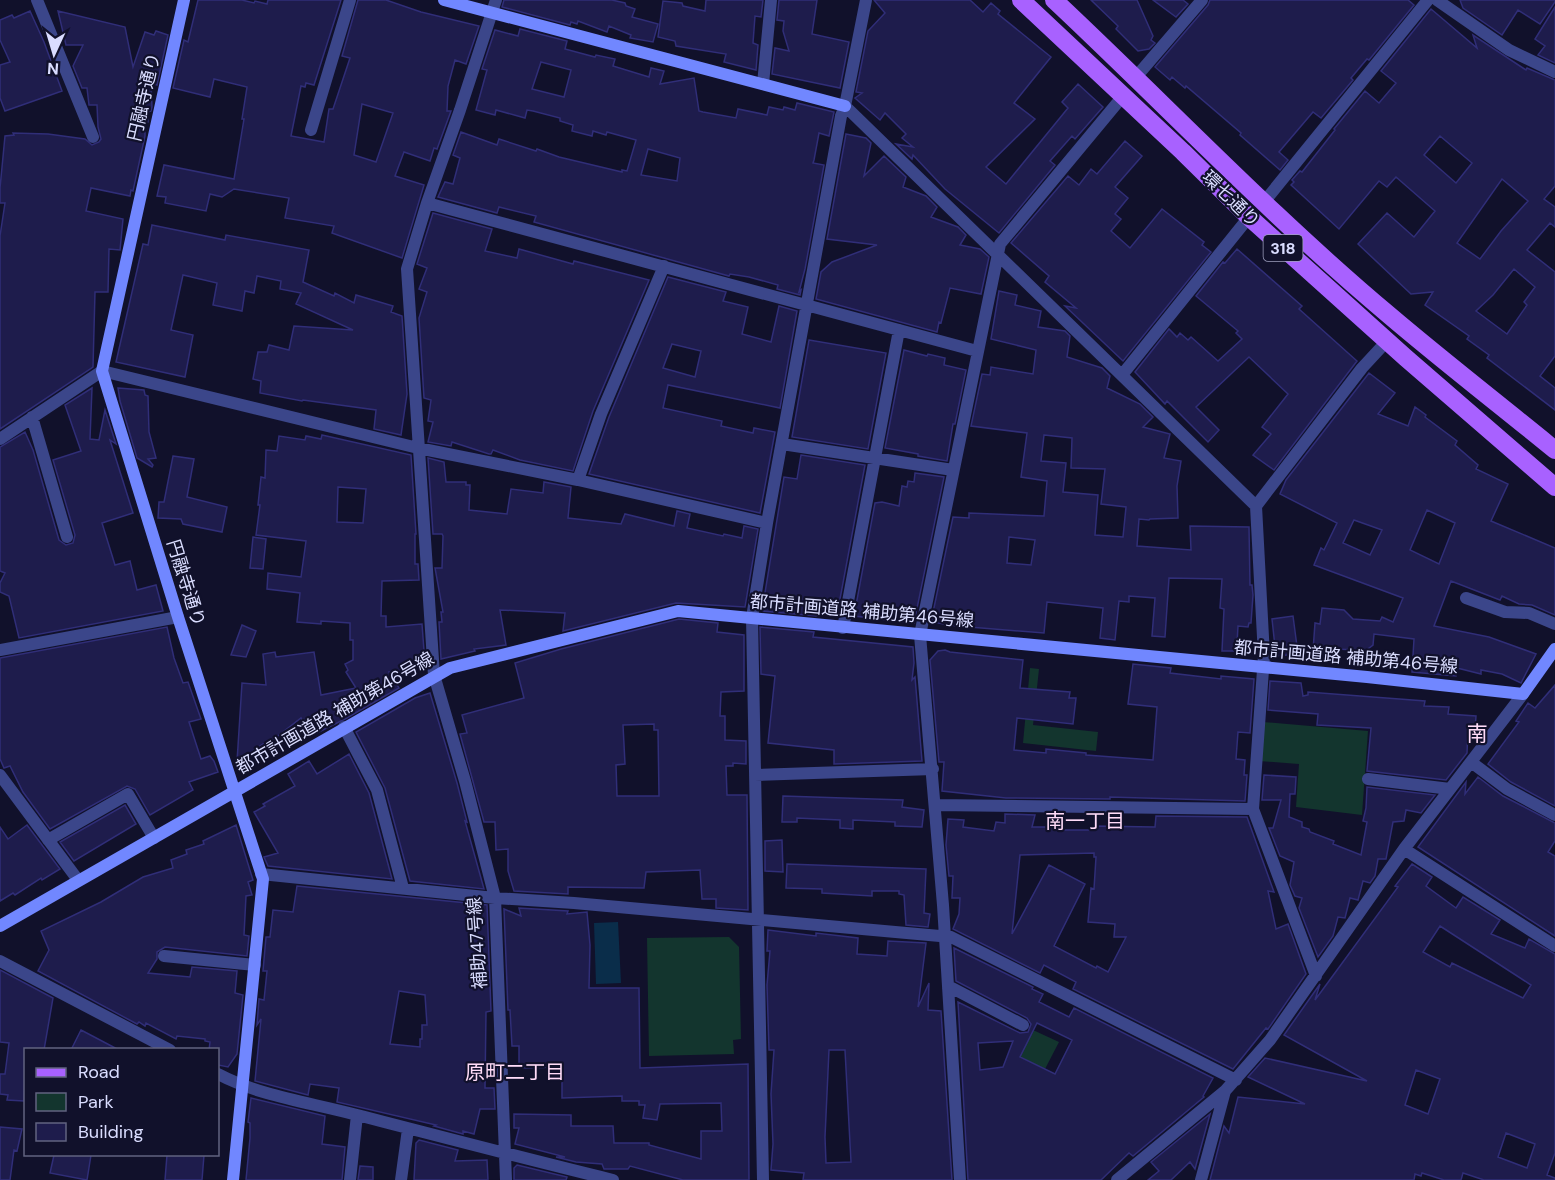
<svg xmlns="http://www.w3.org/2000/svg" width="1555" height="1180" font-family="'DM Sans','Noto Sans JP',sans-serif">
<style>
.green{fill:#13352e}
.water{fill:#0a2d4a}
.building{fill:#1e1c4c;stroke:#302e78;stroke-width:1.5;fill-rule:evenodd}
.lines{fill:none;stroke-linecap:round;stroke-linejoin:round}
.street{stroke:#3b468a;stroke-width:12}
.secondary{stroke:#7187ff;stroke-width:12}
.primary{stroke:#a861ff;stroke-width:18}
.labels{text-anchor:middle;dominant-baseline:central;stroke-width:4.5;stroke-linejoin:round;paint-order:stroke}
.shield{fill:#11112b;stroke:#9ea0bf;stroke-width:1.5}
.shield-label{font-size:16px;font-weight:bold;fill:#daddff}
.street-label{font-size:18px;fill:#daddff;stroke:#11112b}
.neighbourhood-label{font-size:20px;fill:#ffdcf8;stroke:#11112b}
.quarter-label{font-size:21px;fill:#ffdcf8;stroke:#11112b}
</style>
<rect width="100%" height="100%" fill="#11112b"/>
<path class="green" d="M1030,668L1039,669L1033,725L1098,732L1096,751L1023,743Z
M1263,722L1368,731L1362,815L1296,807L1299,764L1259,761Z
M729,937L739,947L741,1039L733,1040L734,1054L649,1056L647,938Z
M1033,1030L1059,1042L1045,1069L1020,1058Z"/>
<path class="water" d="M618,922L621,983L596,984L594,923Z"/>
<path class="building" d="M198,0H242L254,3L255,1L267,4L268,0H341L314,85L306,83L305,87L301,86L291,136L324,142L329,109H333L350,58L342,56L358,0H386L421,12L479,26L466,64L455,60L448,86L447,111H451L437,149L434,148L430,161L404,152L395,176L424,185L402,258L332,233L334,226L285,218L289,198L234,189L222,197L210,194L206,211L165,203L166,197L157,196L164,165L234,179L244,119H242L247,87L214,79L210,97L173,88L184,40L188,42ZM362,104L393,113L376,162L354,155Z
M504,0H612L625,3L626,6L635,9L632,17L658,24L653,42L630,38L631,35L609,26L607,32L578,21L577,24L571,22L570,25L502,7Z
M706,0H763L761,17L755,16L753,43L758,45L756,70L724,62L726,54L676,46L675,41L658,37L663,1L682,3L683,6L705,11Z
M779,0H817L812,34L849,42L840,88L772,74L775,48L789,51L783,31L784,21L777,20Z
M874,0H970L983,12L991,3L1000,11L998,14L1051,57L1014,103L1035,119L986,167L1006,184L1068,108L1062,102L1078,84L1103,107L1075,139L1072,136L1050,161L1055,165L999,233L945,189L913,155L912,159L896,144L913,147L902,138L906,134L885,113L880,120L855,98L862,93L856,92L868,31L885,13Z
M1091,0H1137L1153,36L1151,40L1155,43L1149,49L1138,51L1116,29L1118,26Z
M1153,0H1183L1188,4L1176,17Z
M1210,0H1408L1414,5L1369,60L1367,59L1351,78L1353,80L1321,118L1313,112L1279,152L1288,160L1280,170L1240,135L1241,133L1186,86L1185,88L1172,77L1170,80L1155,67L1208,5Z
M1460,0H1555V2L1540,24L1518,10L1502,35L1463,8Z
M1555,7V63L1538,55L1545,46L1535,39Z
M1431,9L1477,48L1473,35L1526,70L1527,68L1555,80V186L1544,199L1555,207V227L1550,223L1527,250L1555,272V356L1540,376L1555,388V410L1487,358L1489,355L1467,339L1469,336L1425,305L1433,292L1411,294L1358,244L1387,213L1414,237L1435,211L1396,177L1387,187L1379,181L1339,229L1291,185L1294,182L1292,180L1300,171L1302,172L1335,130L1334,129L1365,91L1379,103L1396,83L1381,71ZM1440,136L1472,163L1456,183L1424,155ZM1502,179L1528,201L1501,231L1480,259L1457,243ZM1514,269L1535,287L1524,302L1527,305L1507,334L1476,311L1493,295Z
M30,11L44,42L62,91L5,111L0,98V65L10,62L0,40V20L12,15L14,18Z
M58,11L125,27L133,67L145,32L154,35L156,31L168,35L157,85L151,83L152,107L151,111L148,112V122L145,123V136L133,191L131,190L130,196L91,188L86,211L123,219L120,250L109,249L108,292H95L93,367L0,429V236L5,203H0V188L5,136L14,135L13,133L48,134L85,139L92,145L99,142L101,139L98,127L97,105H89L87,88H82L73,66L83,45H66Z
M520,29L567,41L565,49L595,57L596,55L615,59L613,66L649,77L651,68L664,71L660,84L694,78L699,111L703,112L736,118L738,109L767,115L769,107L783,110L784,107L795,110L797,103L834,112L829,136L819,133L814,160L813,163L824,165L805,269L799,292L801,290L800,295L777,289L778,285L749,277L730,274L729,276L534,222L536,216L499,207L497,213L438,197L445,182L453,184L460,158L453,155L461,132L497,145L499,139L536,151L537,149L559,157L622,172V170L627,171L636,140L607,132L606,135L593,131L592,136L572,131L573,125L560,121V118L533,111L527,110L525,118L496,110L495,115L476,110L487,70L482,69L495,30L518,36ZM541,62L571,70L564,97L532,89ZM648,149L680,158L677,181L641,175Z
M846,134L866,138L871,143L864,176L884,156L906,177L903,187L926,196L937,207L931,217L958,227L966,235L960,245L980,249L989,257L981,294L950,288L941,323L939,322L937,332L816,299L821,272L832,262L877,245L827,239Z
M1125,141L1142,156L1115,187L1128,198L1115,214L1121,219L1111,231L1130,248L1162,209L1204,242L1202,245L1211,252L1123,361L1065,306L1076,308L1045,282L1049,276L1011,243L1068,176L1079,185L1091,169L1097,174Z
M433,213L492,229L485,251L517,258L519,249L573,264L574,261L649,280L593,411L573,471L520,460L493,450L491,454H489L452,442L451,446L428,442L433,422L428,421L431,400L424,398L419,318L427,292L419,289L427,268L417,264Z
M152,225L225,240L226,235L309,250L303,282L334,296L335,293L354,303L356,295L393,306L391,312L402,316L407,394L401,435L374,429L376,410L303,400L302,401L260,393L261,381L253,379L258,352H267L269,345L289,350L294,326L353,330L296,304L301,293L280,289L281,281L257,276L254,293L245,291L242,311L213,305L217,283L183,275L171,330L193,335L185,377L116,362L143,244L148,245Z
M1237,249L1302,306L1299,309L1357,361L1274,470L1253,455L1271,434L1262,427L1288,394L1249,357L1196,407L1219,430L1208,442L1167,401L1165,404L1135,372L1169,329L1177,337L1180,333L1188,340L1191,337L1218,361L1242,339L1236,333L1238,331L1196,296L1223,262L1225,263Z
M668,277L726,292L723,301L748,307L742,334L771,342L779,306L797,311L780,408L668,385L663,408L722,421L721,426L753,433L754,428L775,432L760,513L589,474L609,417ZM672,344L701,351L695,377L663,368Z
M999,291L1017,295L1015,305L1041,311L1038,327L1065,331L1070,336L1067,357L1102,368L1110,376L1107,388L1140,404L1153,417L1143,427L1170,434L1164,458L1181,461L1177,486L1178,518L1150,519L1149,520L1139,519L1137,546L1191,550L1190,526L1249,527L1250,585H1252L1253,595L1251,623H1249L1248,627L1238,626L1237,644H1235L1234,651H1222L1224,609L1220,608L1222,579L1169,578L1165,637L1152,636L1155,598L1129,596V602L1119,601L1115,640L1100,638L1103,608L1047,602L1044,633L957,626L931,622L953,517L969,518V513L1044,516L1047,481L1021,477L1027,433L971,426L982,374L990,375L991,367L1033,374L1036,350L991,339ZM1044,435L1072,438L1071,468L1105,469L1101,504L1126,507L1123,537L1095,535L1098,495L1063,492L1066,463L1041,461ZM1009,537L1035,540L1031,565L1007,563Z
M809,340L886,353L868,449L792,437Z
M904,350L927,356L928,354L945,358L944,365L966,370L955,424H953L947,461L918,456V454L885,448Z
M1369,373L1395,393L1378,414L1408,426L1415,407L1426,415L1425,417L1457,441L1455,445L1478,465L1476,469L1508,484L1491,521L1555,548V615L1532,605L1519,604L1502,596L1500,600L1451,581L1434,626L1489,637L1536,654L1521,683L1502,674L1481,670V674L1457,668L1456,676L1412,672L1414,639L1374,634L1373,645L1368,649L1363,664L1357,650L1336,649L1335,653L1313,651L1315,623L1320,624L1322,608L1344,610L1353,619L1380,621L1382,617L1393,622L1403,598L1314,565L1321,548L1324,550L1337,523L1280,494L1286,480ZM1427,510L1455,523L1439,564L1410,550ZM1354,520L1382,530L1370,555L1343,543Z
M92,388L90,439L99,440L105,410L116,444L110,440L133,513L102,523L115,565L130,561L137,590L156,585L163,611L19,638L9,596L0,592V583L5,573L0,571V447L25,432L33,450L59,540L66,545L73,543L75,535L53,460L81,451L65,405Z
M118,388L144,390L145,395L148,396L149,432L156,458L148,459L153,465L152,467L137,458L120,401Z
M322,435L411,455L416,534H415V564H418L419,580L382,581L381,616H386V627L422,624L425,664L406,665L407,669L389,672L399,688L345,719L309,737L301,718L270,742L263,744L237,762L242,683L266,685L263,654L275,652L276,657L314,652L321,695L356,688L346,672L348,670L345,664L353,660V640H350V623L321,621V624L297,622L300,593L267,589L268,573L301,577L306,541L256,535L260,505H258L261,477L265,478L266,450L277,451L279,436L305,440L306,436L321,439ZM338,487L366,489L363,523L337,522Z
M801,455L865,465L837,615L818,611L817,616L762,611L784,477L797,479Z
M173,456L194,459L187,497L227,507L222,532L183,524L181,519L158,518L159,502H164Z
M428,458L444,462L446,482H466V485H470L469,510L507,514L511,489L543,493L544,482L571,487L568,518L621,524L625,514L674,526L677,511L690,514L687,528L723,536L724,534L742,538L744,526L758,529L745,607L676,603L563,631L565,613L500,610L506,645L474,649L475,651L441,659L439,622H442L441,612H443L435,568H442L443,536L442,534H433Z
M915,473L944,477L914,623L854,616L875,503L882,502L899,506L902,486L907,487L908,481L914,482Z
M253,537L266,539L263,569L250,568Z
M1293,616L1298,654L1276,656L1272,619Z
M679,619L718,623L717,632L744,635V691L721,692L720,716H725V740L746,741V764L733,763V766H726L727,795H747L748,910L716,908V899H702L700,870L646,872L644,888L568,887V894L514,891L508,871V849L496,850L495,822H484L460,734L467,733L462,715L524,698L515,663L561,649ZM654,724V730H658L659,796H617L616,765L625,764L623,725Z
M242,625L256,631L246,657L231,655Z
M167,627L174,658L183,683L188,682L201,719L189,722L201,759L210,756L214,761L218,772L189,782L193,790L150,815L135,789L127,786L50,829L23,792L10,766L4,768L0,759V658Z
M760,627L814,632L813,637L913,647L914,663L912,680L915,677L922,761L834,764V750L768,743L775,676L761,674Z
M945,650L950,652L1023,660L1020,688L1070,692L1069,698H1076L1073,724L1017,718L1014,750L1046,753V749L1086,753V755L1153,760L1157,707L1128,704L1133,664L1171,668L1170,673L1221,679V676L1254,679L1250,733L1238,732L1236,759L1245,760L1244,775H1247L1245,801L1110,797V799L1006,798L942,791L944,762H939L930,660L938,651Z
M1270,681L1301,683L1303,696L1308,695V692L1425,701L1424,706L1449,707L1448,714L1476,716L1475,730H1468L1467,753L1446,780L1367,771L1371,728L1317,725L1318,714L1268,710Z
M1555,685V806L1511,782L1488,764L1519,722L1516,721L1528,703L1535,708Z
M430,693L457,783L467,822L465,821L484,889L410,881L385,788L356,732L415,698Z
M349,754L369,793L392,879L268,866L264,857L278,853L254,812L265,806L263,804L295,786L288,774L309,761L317,774Z
M1264,775L1296,777L1295,794H1290L1289,817L1302,822V827L1309,829L1310,832L1334,841L1333,844L1361,855L1367,822L1363,821L1366,808L1367,787L1435,795L1421,813L1406,810L1404,821L1393,822L1386,859H1378L1375,876L1370,883L1363,881L1358,900L1350,898L1345,918L1338,917L1333,936L1318,957L1299,908L1302,898L1295,896L1290,885L1294,862L1280,856L1269,828H1273L1281,800H1262Z
M1478,777L1503,796L1555,823V841L1548,852L1555,856V936L1418,847L1466,782L1465,794Z
M783,796L903,800L902,807L924,810L922,827L895,826V822L853,820V829L840,828V820L797,818V822H782Z
M125,805L136,824L74,861L60,842Z
M1005,814L1035,815L1032,827H1064V830H1094V826L1155,827L1156,816L1247,817L1274,892L1268,891L1276,929L1288,924L1306,974L1268,1029L1266,1028L1233,1069L1073,989L1076,982L1044,965L1040,973L953,929L959,914L960,898H952L953,876H949L946,845L948,819L964,820L963,827L994,831L996,822L1005,823ZM1094,853V857H1096L1094,889L1091,888L1088,922L1115,924L1114,937H1126L1108,972L1097,966L1096,968L1054,946L1085,884L1049,865L1012,934L1020,855Z
M27,825L60,869L42,880L41,878L15,895L13,893L0,901V827L8,839Z
M236,825L253,880L248,882L252,895L246,896L244,935L249,936L247,956L165,947L157,952V959L148,973L190,977L192,967L237,971L235,993L243,995L237,1054L228,1067L218,1065V1050H209L210,1042L205,1041V1039L177,1036L176,1039L146,1023L145,1026L139,1022L137,1024L38,971L49,950L41,931L101,902L143,877L173,868L171,860L187,854L186,850L204,844L203,841Z
M782,840L783,872L765,871V841Z
M787,864L926,869L924,913L930,914L928,927L906,925L904,895L899,894V891H872V896L822,893V889L786,888Z
M1412,864L1432,877L1426,886L1456,908L1463,897L1500,920L1491,934L1525,948L1529,939L1555,954V1153L1547,1175L1555,1178V1180H1484L1463,1173L1461,1180H1444L1422,1173L1421,1176L1415,1174L1414,1180H1210L1224,1126L1229,1133L1238,1097L1305,1104L1248,1077L1265,1058L1367,1081L1284,1035L1320,984L1315,1000L1329,981L1398,887L1395,886ZM1440,926L1531,985L1523,998L1452,963L1450,967L1423,952ZM1416,1070L1440,1079L1428,1114L1405,1105ZM1506,1133L1535,1144L1527,1168L1498,1157Z
M297,886L487,905L491,1011L486,1012L485,1088H494L495,1109H480L474,1134L463,1131V1134L434,1126L436,1125L337,1102L339,1088L310,1084L308,1095L255,1081L261,1019L257,1025L259,999L264,1000L267,971H263L266,937H270L273,910L293,912ZM399,991L425,995L427,1025H422V1039H420V1047L390,1044Z
M519,908L568,911L567,914L587,912L590,945L589,988H639L640,1068L748,1064L749,1180H683L630,1166L628,1169H604L602,1164L576,1162L556,1157H565L515,1144L519,1128H514V1114L571,1115V1126H613L614,1143H649V1145L701,1159V1131H722L721,1103L660,1104L657,1120L643,1118L645,1105H639V1101H622V1096L562,1098V1067L519,1068V1046H512L510,1010H508L504,909L521,916Z
M768,930L816,936V933L858,938L857,954L887,956L888,941L926,943L918,1007L929,983L928,1010L941,1011L952,1180H803L804,1173L771,1170L773,1144L771,1094L774,1050H769L767,985L770,951H767ZM829,1050H845L851,1162L826,1163L825,1137Z
M954,948L1033,987L1032,989L1043,994L1039,1002L1069,1017L1074,1008L1213,1078L1203,1096L1204,1097L1133,1156L1129,1153L1101,1180H968L958,1002L1020,1033L1028,1032L1031,1024L1027,1018L956,981ZM1037,1023L1072,1040L1055,1074L1020,1057ZM1013,1041L1003,1067L980,1070L978,1043Z
M0,970L53,998L44,1050H26L24,1101L7,1100L8,1095L0,1094V1074H5L9,1043L0,1042Z
M81,1030L119,1050H71Z
M251,1098L325,1116L322,1144L345,1147L342,1180H246L250,1138V1123L248,1122Z
M1210,1114L1195,1169L1190,1162L1171,1180H1148L1159,1171L1151,1162Z
M0,1127L22,1129L17,1151L14,1150L10,1180H0Z
M419,1140L458,1150L455,1161L487,1160L488,1180H414L416,1143Z
M54,1155H91L87,1180L50,1173Z
M167,1155H204L202,1180H165Z
M517,1165L567,1177L566,1180H514V1168Z
M360,1166L373,1167V1180H358Z"/>
<g class="lines">
<path class="street" d="M37,0L93,137
M496,0L460,110L427,203L407,269L434,675L465,781L495,898L506,1180
M1437,0L1509,50L1555,72
M1136,77L1202,0
M763,84L771,0
M845,106L1256,506
M311,130L350,0
M1264,202L1428,0
M427,203L977,351
M1122,375L1249,217
M32,417L67,537
M0,439L102,371L418,448L578,480L767,523
M782,444L953,470
M578,480L601,414L664,266
M1466,598L1505,612L1529,613L1555,624
M843,628L899,330
M0,650L178,617
M344,727L377,790L403,888
M1471,762L1507,789L1555,815
M0,775L78,880
M755,775L933,769
M1368,779L1450,789
M935,805L1253,809
M48,840L128,794L154,838
M1404,849L1555,946
M261,874L495,898L574,903L951,937L1236,1080
M164,956L255,965
M0,961L170,1050
M1316,976L1253,809L1264,656L1256,506L1362,368L1387,341
M948,988H952L1023,1025
M218,1074C260,1096 307,1102 353,1114C439,1136 526,1159 613,1180
M350,1180L357,1115
M401,1180L408,1129
M763,1180L752,618L767,523L841,116L845,106L866,0
M960,1180L943,905L920,635L1000,244L1123,96
M1117,1180L1225,1091L1270,1040L1404,849L1523,694
M1201,1180L1225,1091"/>
<path class="secondary" d="M184,0L102,371L178,617L263,879L233,1180
M444,0L845,106
M0,926L450,668L678,611L1367,677L1523,694L1555,649"/>
<path class="primary" d="M1021,0L1183,152L1249,217L1406,358L1555,487
M1054,0C1165,104 1271,216 1389,315C1443,361 1500,405 1555,450"/>
</g>
<g class="labels">
<rect class="shield" x="1263.5" y="235" width="39" height="26" rx="4.5"/>
<g class="shield-label">
<text x="1283" y="248">318</text>
</g>
<g class="street-label">
<text transform="translate(144 97) rotate(-77)">円融寺通り</text>
<text transform="translate(1231 199) rotate(44)">環七通り</text>
<text transform="translate(186 583) rotate(73)">円融寺通り</text>
<text transform="translate(862 611) rotate(5)">都市計画道路 補助第46号線</text>
<text transform="translate(1346 657) rotate(5)">都市計画道路 補助第46号線</text>
<text transform="translate(335 713) rotate(-30)">都市計画道路 補助第46号線</text>
<text transform="translate(477 943) rotate(-94)">補助47号線</text>
</g>
<g class="neighbourhood-label">
<text x="1085" y="821">南一丁目</text>
<text x="515" y="1072">原町二丁目</text>
</g>
<g class="quarter-label">
<text x="1477" y="734">南</text>
</g>
</g>
<rect x="24" y="1048" width="195" height="108" fill="#11112b" stroke="#616380" stroke-width="1.5"/>
<rect x="36" y="1068" width="30" height="9" fill="#a861ff" stroke="#616380" stroke-width="1.5"/>
<text x="78" y="1078" font-size="18" fill="#daddff">Road</text>
<rect x="36" y="1093" width="30" height="18" fill="#13352e" stroke="#616380" stroke-width="1.5"/>
<text x="78" y="1108" font-size="18" fill="#daddff">Park</text>
<rect x="36" y="1123" width="30" height="18" fill="#1e1c4c" stroke="#616380" stroke-width="1.5"/>
<text x="78" y="1138" font-size="18" fill="#daddff">Building</text>
<g transform="translate(54 54) rotate(184)" stroke="#11112b" stroke-width="4.5" paint-order="stroke">
<path d="M0-4.5L10 22L0 15L-10 22Z" fill="#daddff"/>
<text y="-9" font-size="16" font-weight="bold" text-anchor="middle" fill="#daddff">N</text>
</g>
</svg>
